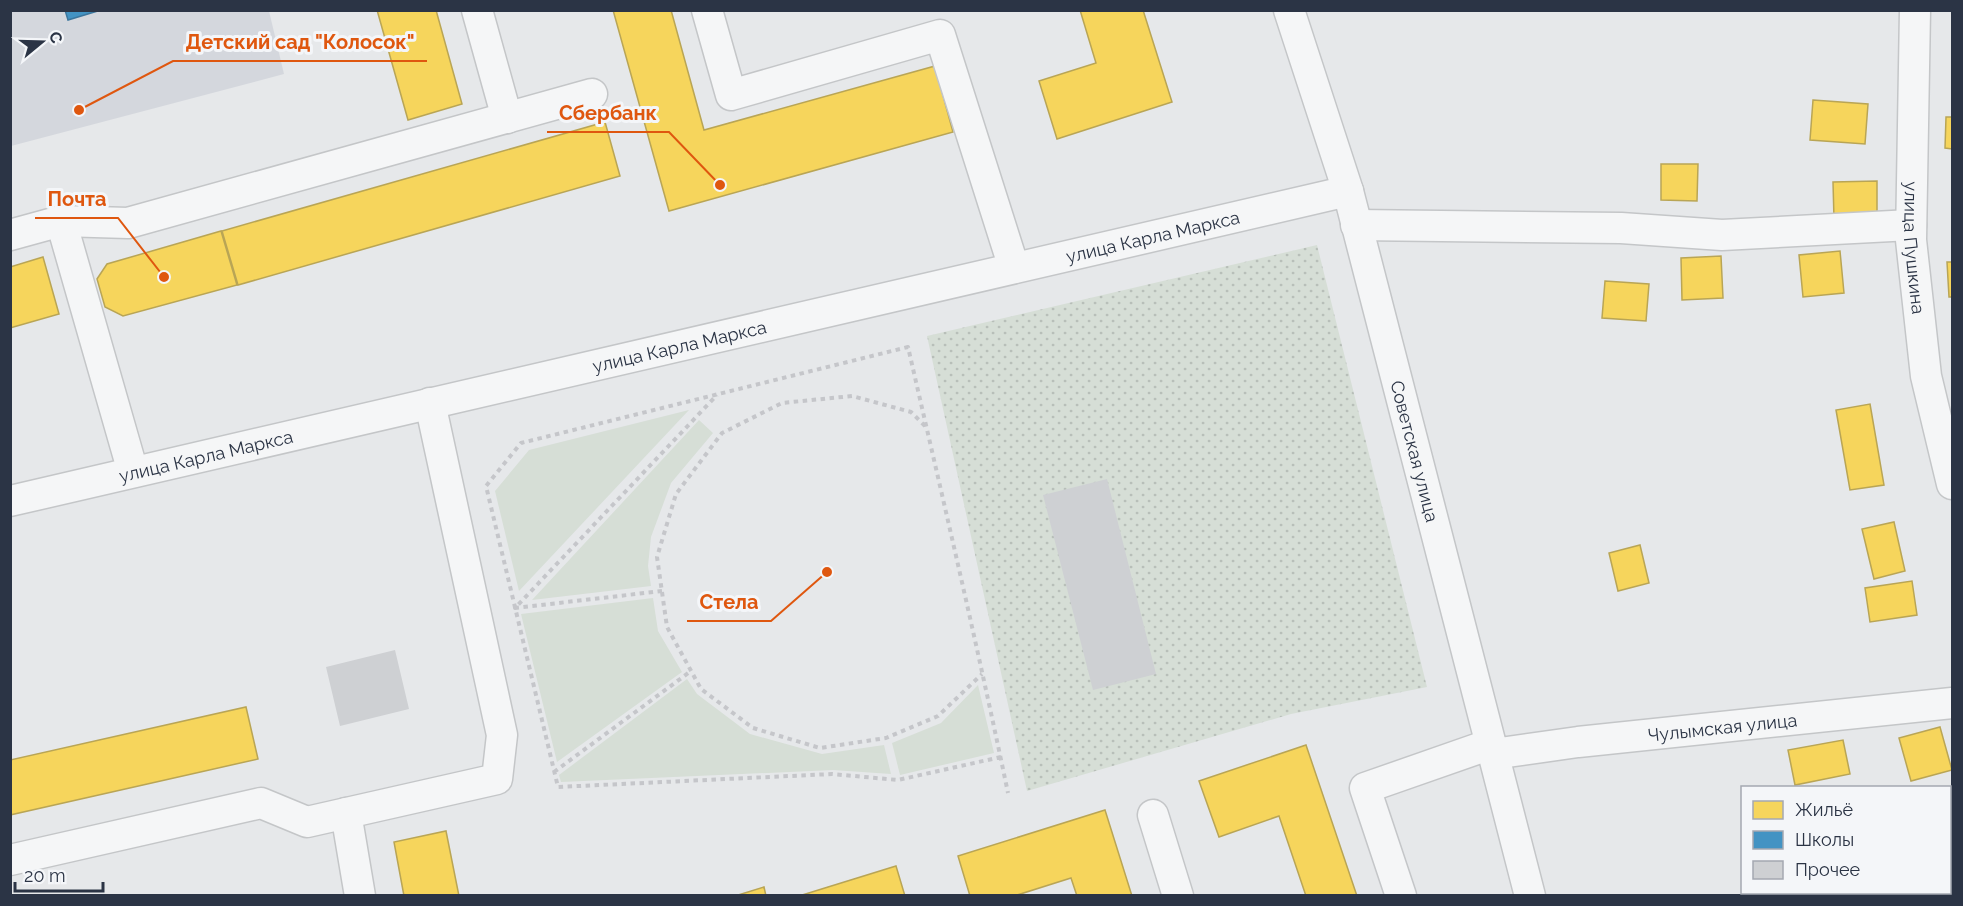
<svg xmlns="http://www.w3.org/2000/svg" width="1963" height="906" font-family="Raleway,sans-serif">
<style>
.built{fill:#d4d7dd}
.green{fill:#d6ded6}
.park{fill:url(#park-dots)}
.homes{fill:#f6d55c;stroke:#b9a555;stroke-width:1.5}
.schools{fill:#4393c3;stroke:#3c769d;stroke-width:1.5}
.building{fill:#ced0d3}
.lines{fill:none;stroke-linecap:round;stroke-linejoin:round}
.minor-casing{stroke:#c4c6c8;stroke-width:33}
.path{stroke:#c5c6ca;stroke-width:4;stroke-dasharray:4.5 4.5;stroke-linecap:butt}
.minor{stroke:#f5f6f7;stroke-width:30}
.labels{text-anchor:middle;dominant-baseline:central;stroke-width:6;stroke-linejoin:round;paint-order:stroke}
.street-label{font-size:18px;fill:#2b3445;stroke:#f4f6f9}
.leader{fill:none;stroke:#df570f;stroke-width:2}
.callout-dot{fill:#df570f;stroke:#f4f6f9;stroke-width:2}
.callout-label{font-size:20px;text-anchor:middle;font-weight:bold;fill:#df570f;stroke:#f4f6f9;stroke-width:6;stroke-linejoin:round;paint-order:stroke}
</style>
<defs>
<pattern id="park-dots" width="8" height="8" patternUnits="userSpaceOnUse" patternTransform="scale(1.5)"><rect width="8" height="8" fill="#d6ded6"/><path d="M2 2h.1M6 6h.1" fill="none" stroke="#b8bfb9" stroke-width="1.8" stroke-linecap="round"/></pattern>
</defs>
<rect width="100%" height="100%" fill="#e6e8ea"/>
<path class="built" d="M11,11H269L284,74L11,146Z"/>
<path class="green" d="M689,410L519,591L495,491L529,450Z
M699,420L713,433L671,483L651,537L648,566L651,586L532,600Z
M653,598L658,631L682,672L557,762L521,614Z
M687,679L697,694L750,734L822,754L884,745L891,774L833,770L561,782L559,775Z
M978,685L994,753L900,775L892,743L941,723Z"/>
<path class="park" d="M1317,245L1427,687L1291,714L1027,791L927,336Z"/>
<path class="homes" d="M377,10H436L462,104L408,120Z
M613,10H671L704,130L935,66L953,132L669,211Z
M1080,10H1143L1172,102L1057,139L1039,81L1096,63Z
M1813,100L1868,104L1865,144L1810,140Z
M1946,117H1952V149L1945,148Z
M605,122L620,176L238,285L222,231Z
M1661,164H1698L1697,201L1661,200Z
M1877,181V219H1834L1833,182Z
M221,231L237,285L123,316L105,307L97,279L107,264Z
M1840,251L1844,293L1803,297L1799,255Z
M1721,256L1723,298L1682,300L1681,258Z
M43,257L59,314L10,328V267Z
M1947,262H1952V297H1949Z
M1605,281L1649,284L1646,321L1602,318Z
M1870,404L1884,485L1850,490L1836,410Z
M1894,522L1905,571L1874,579L1862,529Z
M1640,545L1649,583L1618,591L1609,553Z
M1912,581L1917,615L1870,622L1865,588Z
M246,707L258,759L10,815V760Z
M1940,727L1952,770L1911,781L1899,738Z
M1843,740L1850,774L1795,785L1788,750Z
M1306,745L1357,896H1306L1279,816L1219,837L1199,781Z
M1105,810L1132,896H1077L1071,878L1014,896H970L958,856Z
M446,831L459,896H404L394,842Z
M896,866L905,896H799Z
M1952,872V896H1922L1921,892H1950V873Z
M764,887L766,896H735Z"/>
<path class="schools" d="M65,10H101L68,20Z"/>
<path class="building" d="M1107,479L1156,674L1093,690L1043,495Z
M395,650L409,709L340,726L326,667Z"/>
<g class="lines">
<defs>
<g id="minor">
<path d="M477,10L507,118"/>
<path d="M707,10L731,95L940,35L1014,268"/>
<path id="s1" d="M1289,10L1348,191L1530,896"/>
<path id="s2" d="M1915,10L1911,240L1926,376L1952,484"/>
<path d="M61,221L128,223L592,94"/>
<path d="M1356,225L1621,228L1722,235L1911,225"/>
<path d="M10,235L61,221L133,472"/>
<path id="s3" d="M10,501L1348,191"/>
<path id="s4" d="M1493,754L1578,742L1952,703"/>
<path d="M346,813L360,896"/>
<path d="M1153,815L1178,896"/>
<path d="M10,860L261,803L307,822L497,779L502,735L430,403"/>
<path d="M1401,896L1365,788L1491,744"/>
</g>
</defs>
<use href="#minor" class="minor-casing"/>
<path class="path" d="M925,426L911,412L852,396L782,403L722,433L676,494L657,557L667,627L701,689L753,728L820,748L886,738L938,716L982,674
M662,591L515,608L717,395
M1001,757L898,780L832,774L558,787L486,486L521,443L908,347C942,495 977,644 1008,793
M554,772L691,671"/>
<use href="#minor" class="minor"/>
</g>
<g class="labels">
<g class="street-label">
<text stroke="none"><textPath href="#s3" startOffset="1173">улица Карла Маркса</textPath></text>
<text stroke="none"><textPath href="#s2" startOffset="238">улица Пушкина</textPath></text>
<text stroke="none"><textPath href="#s3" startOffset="687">улица Карла Маркса</textPath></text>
<text stroke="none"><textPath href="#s1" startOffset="459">Советская улица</textPath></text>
<text stroke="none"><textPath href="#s3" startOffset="201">улица Карла Маркса</textPath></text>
<text stroke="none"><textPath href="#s4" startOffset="231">Чулымская улица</textPath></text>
</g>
</g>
<path class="leader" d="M79 110L173 61H427M720 185L669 132H547M164 277L118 218H35M827 572L771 621H687"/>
<g class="callout-dot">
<circle cx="79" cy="110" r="6"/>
<circle cx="720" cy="185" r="6"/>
<circle cx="164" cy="277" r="6"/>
<circle cx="827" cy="572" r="6"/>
</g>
<g class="callout-label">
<text x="300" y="49">Детский сад "Колосок"</text>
<text x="608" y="120">Сбербанк</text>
<text x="77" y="206">Почта</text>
<text x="729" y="609">Стела</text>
</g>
<rect width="1963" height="906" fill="none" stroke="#2b3445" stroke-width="24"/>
<rect x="1741" y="786" width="210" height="108" fill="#f4f6f9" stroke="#a4a8b1" stroke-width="1.5"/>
<rect x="1753" y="801" width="30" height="18" fill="#f6d55c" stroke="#a4a8b1" stroke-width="1.5"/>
<text x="1795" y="816" font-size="18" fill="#2b3445">Жильё</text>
<rect x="1753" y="831" width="30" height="18" fill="#4393c3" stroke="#a4a8b1" stroke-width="1.5"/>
<text x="1795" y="846" font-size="18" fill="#2b3445">Школы</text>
<rect x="1753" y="861" width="30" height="18" fill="#ced0d3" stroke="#a4a8b1" stroke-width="1.5"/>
<text x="1795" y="876" font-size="18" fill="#2b3445">Прочее</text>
<g transform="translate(42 42) rotate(71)" stroke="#f4f6f9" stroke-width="4.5" paint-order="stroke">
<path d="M0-4.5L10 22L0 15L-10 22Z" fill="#2b3445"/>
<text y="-9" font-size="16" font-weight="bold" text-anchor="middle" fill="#2b3445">С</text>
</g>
<path d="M15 882v9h88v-9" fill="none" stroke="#2b3445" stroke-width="3"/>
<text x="24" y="882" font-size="18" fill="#2b3445" stroke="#f4f6f9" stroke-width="4.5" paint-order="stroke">20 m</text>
</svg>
